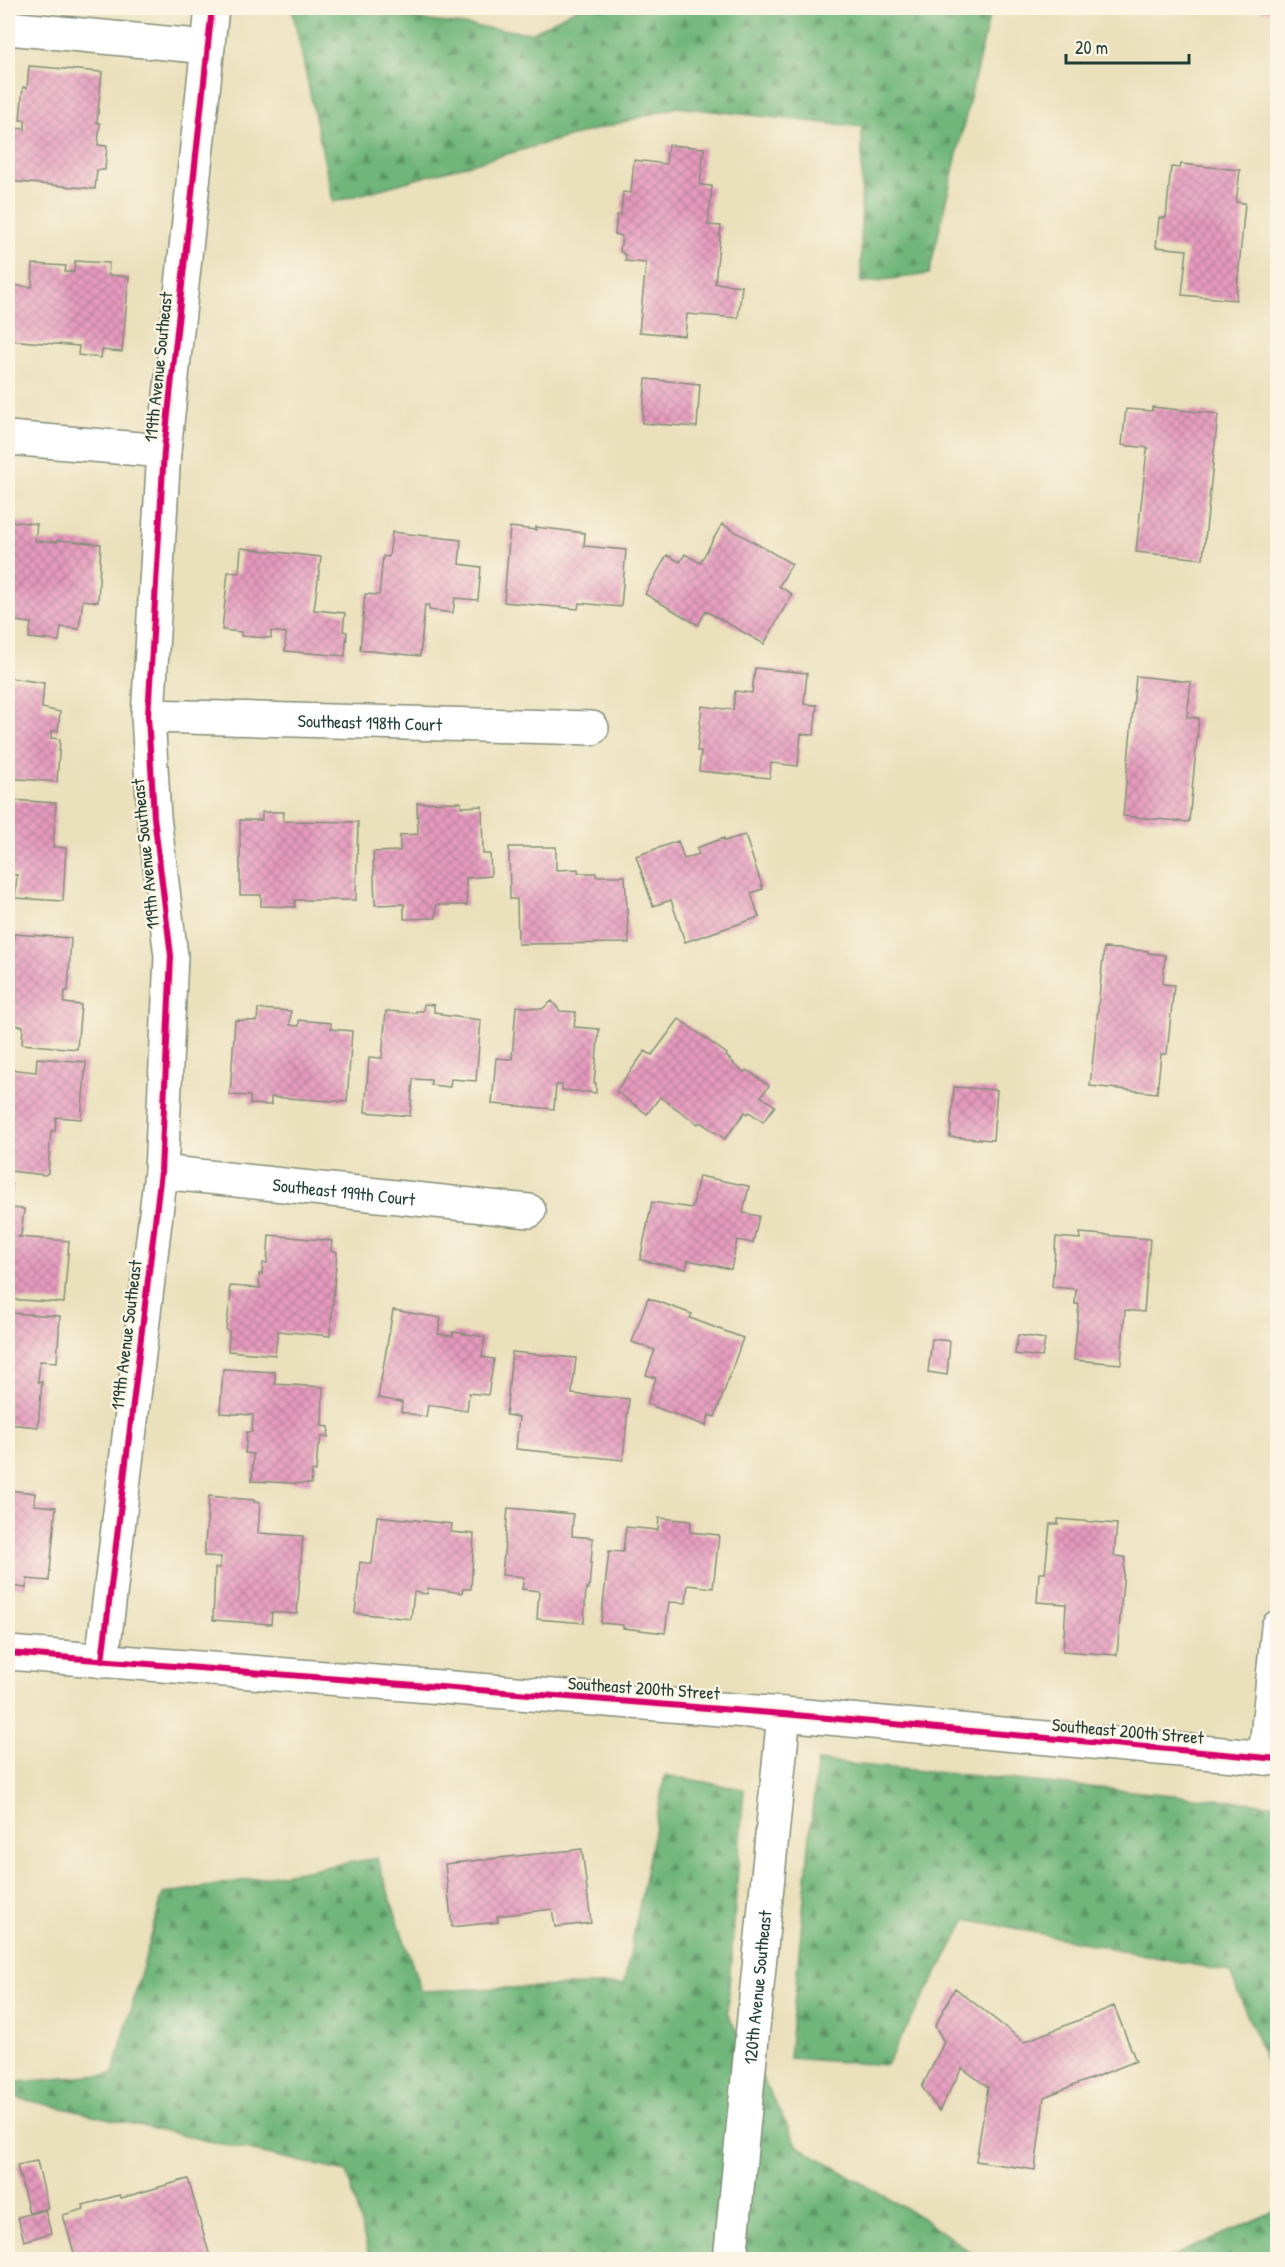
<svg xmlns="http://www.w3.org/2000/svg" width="1285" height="2267" font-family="'Patrick Hand',sans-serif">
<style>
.forest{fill:url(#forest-firs);stroke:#477a57;stroke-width:1.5}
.building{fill:url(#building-cross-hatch)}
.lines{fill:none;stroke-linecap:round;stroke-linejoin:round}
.street-casing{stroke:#848e78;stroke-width:36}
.street{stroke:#fff;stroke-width:33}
.cycleway-casing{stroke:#fcf5e5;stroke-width:10}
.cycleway{stroke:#d6006c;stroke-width:6}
.labels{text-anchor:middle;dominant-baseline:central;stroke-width:4.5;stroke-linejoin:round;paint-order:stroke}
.street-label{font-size:18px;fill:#1f3d34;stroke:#fcf5e5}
</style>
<defs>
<pattern id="forest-firs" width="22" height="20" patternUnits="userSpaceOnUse" patternTransform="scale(1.5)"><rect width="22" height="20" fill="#6fb67a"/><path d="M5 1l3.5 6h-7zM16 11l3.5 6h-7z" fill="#5b9565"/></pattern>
<pattern id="building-cross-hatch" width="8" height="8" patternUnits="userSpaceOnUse" patternTransform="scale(1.5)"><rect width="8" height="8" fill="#e69abe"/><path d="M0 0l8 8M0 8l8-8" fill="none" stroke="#ba7f9b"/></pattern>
</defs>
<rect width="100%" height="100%" fill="#fcf5e5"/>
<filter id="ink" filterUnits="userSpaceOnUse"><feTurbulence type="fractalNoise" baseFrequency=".0167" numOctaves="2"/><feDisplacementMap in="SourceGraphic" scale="12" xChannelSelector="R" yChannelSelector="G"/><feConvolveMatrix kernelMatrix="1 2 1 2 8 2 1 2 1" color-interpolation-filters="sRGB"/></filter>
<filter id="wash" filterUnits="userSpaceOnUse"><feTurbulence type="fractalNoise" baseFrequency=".008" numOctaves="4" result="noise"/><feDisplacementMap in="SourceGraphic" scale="24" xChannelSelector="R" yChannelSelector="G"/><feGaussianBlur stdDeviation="1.35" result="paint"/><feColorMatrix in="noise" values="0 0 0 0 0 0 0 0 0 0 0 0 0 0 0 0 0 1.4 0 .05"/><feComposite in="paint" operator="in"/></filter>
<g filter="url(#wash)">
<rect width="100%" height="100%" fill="#eae0bc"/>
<path class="forest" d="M292,8H320L531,33L578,8H991L929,274L861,283L862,127L677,107L333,202Z
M817,1761L1277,1805V2090L1230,1972L967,1919L886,2065L789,2058Z
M665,1775L744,1789L727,2013L798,2146L927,2221L980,2259H370L347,2172L8,2096V2083L113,2074L163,1894L377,1858L421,1991L624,1984Z
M1277,2210V2259H1167Z"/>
<g id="blocks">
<path class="building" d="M1262,8H1278V13L1261,11Z
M29,66L102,72L97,123H100L98,145L107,146L105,170H97L95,189L8,181L13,128L25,129V120H20L23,87L27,88Z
M668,145L704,148L700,185L712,186L708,225L721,226L715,283L742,286L738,318L687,314L685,336L639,332L646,263L625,261L626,256L620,251L622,236L615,234L617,215H621L623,192L631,193L634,160L666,164Z
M1181,164L1240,170L1236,202L1245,203L1236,300L1182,295L1187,250L1156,247L1159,218H1166L1171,167L1180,168Z
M75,261L109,263L108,275L129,277L122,352L102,350L101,358L78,355L79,346L8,340L10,285L32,287L33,264L66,266L65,272H74Z
M646,379L700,384L697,427L642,423Z
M1152,407L1218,414L1203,559L1136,552L1147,450L1149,448L1122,445L1126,409L1152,411Z
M8,521L37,524L35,541L57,542V540L101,544L98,602L83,600L79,629L61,627L59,641L29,638L31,623L8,620Z
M722,524L792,564L779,586L792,594L764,644L706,611L698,625L645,594L667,555L680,562L685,554L700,563Z
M510,527L536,530V527L585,533L584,546L626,550L621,607L579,603L578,609L504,602Z
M392,532L461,540L459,564L481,567L478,600L455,598L453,613L429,610V605H425L420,656L360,650L365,594L379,595L383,556L389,557Z
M241,548L321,557L314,610L345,613L343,631L347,632L345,656L285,651L286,633L271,631V638L241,636V632L222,630L228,572L239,573Z
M755,668L807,673L804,704L817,705L814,735L801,734L798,766L771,763L770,778L699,771L701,751H697L702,706L733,710L735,691L752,693Z
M1136,676L1191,682L1187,717L1199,718L1189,822L1123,816Z
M10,678L44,683L42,708L60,712L58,731H51V738L60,739L57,782L8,778V683L10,684Z
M8,795H12V800L56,803L53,847L66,848L63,901L15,898L17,875L8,874Z
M461,802V807L482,806L483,854H490L491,876L466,878L467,905H436V918L404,919V904L375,905L373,852L400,851V835L418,834L417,803Z
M262,812H284L283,821L358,822L356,900H295V907L261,906V895H240V820H262Z
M745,835L763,889L751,893L759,917L685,942L671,900L653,906L636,856L678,841L684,859L699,854L696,848L724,838V841Z
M509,847H556V870L578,869V873H596V876H625L629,943L518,944L517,899H510Z
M14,934L71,938L68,991H65L64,1003L81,1005L77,1049L22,1044L23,1026L8,1025V946H13Z
M1104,948L1148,951V953L1165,955L1163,984L1174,985L1167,1054H1161L1157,1093L1090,1086Z
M552,1001L560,1011L576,1012L574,1027L599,1029L594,1083H596V1093L562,1090V1085H556L554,1109L492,1104L496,1058L512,1059L516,1006L542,1009Z
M424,1004L434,1005V1012L441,1013V1015L481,1020L476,1081L451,1079L450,1087L431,1085V1080L413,1079L410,1116L365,1112L369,1057L382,1058L386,1011L416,1013V1011H423Z
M258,1009L291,1011L290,1025L299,1026V1020L331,1023V1029L352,1031L347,1102L271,1097V1105L250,1104V1096L230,1095L235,1020L257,1021Z
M679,1019L727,1054L726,1056L734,1063L733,1064L744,1072L747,1070L769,1086L761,1096L775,1106L763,1122L749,1112L747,1114L745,1112L725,1139L700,1122L698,1124L660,1097L647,1114L616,1091L645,1051L652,1055Z
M37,1058L86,1062L81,1119L56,1117L55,1131H51L48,1173L45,1175L10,1171V1168H8V1069L36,1072Z
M954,1087L997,1090L993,1140L950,1137Z
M699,1176L749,1186L743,1213L759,1216L753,1243L737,1240L731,1269L688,1260L686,1269L640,1260L652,1202L692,1208Z
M8,1185H12L10,1208L24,1209L21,1235L18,1237L69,1241L64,1303L8,1299Z
M1080,1233L1150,1239L1144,1312L1125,1310L1121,1364L1074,1360L1079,1304H1075L1076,1289L1052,1287L1056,1237L1080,1239Z
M269,1235L332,1241L331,1251L337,1252L330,1336L278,1331L275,1355L228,1351L229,1331L226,1330L231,1293H229L230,1286L260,1288L259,1274H262L263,1263H267Z
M648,1298L692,1314L690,1318L743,1338L715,1417L709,1415L706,1426L647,1404L656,1378L646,1375L655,1350L632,1342Z
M393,1310L441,1318L438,1334L453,1336V1332L485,1337L482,1357L494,1359L488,1395L469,1393L467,1411L428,1405L426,1417L401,1412L402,1402L378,1398Z
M8,1313L60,1316L57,1362L40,1361L38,1382H42L38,1427L8,1424Z
M1018,1335L1045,1339L1042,1357L1015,1354Z
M932,1339L950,1341L947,1375L928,1372Z
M512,1352L576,1358L572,1394L629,1399L623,1460L516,1449L519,1417L506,1415Z
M223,1369L275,1372V1384L323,1387L322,1426L329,1427L328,1437H321L320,1445H318L316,1472L312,1471L311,1484L252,1481L253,1454L245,1453L247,1432H252L253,1415L220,1413Z
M8,1490L35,1493L34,1505L56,1507L49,1581L27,1579L26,1588L8,1586Z
M209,1496L254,1500V1502H260L258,1533L303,1536L297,1614L272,1612L271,1624L213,1620L215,1568H220L221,1557L204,1556Z
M508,1508L573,1514L572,1536L593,1538L589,1589L586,1588L584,1623L537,1619L539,1591L522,1589L524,1577L502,1575Z
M377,1516L452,1524L451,1532L474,1534L471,1589H463L462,1593L428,1588L427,1594L414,1592L411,1619L355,1613L360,1562L372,1564Z
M659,1518L691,1521L690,1532L719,1535L713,1588L688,1585L686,1603L669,1602L665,1633L623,1628V1625L601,1623L609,1551L623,1552L626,1527L658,1530Z
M1058,1519L1117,1524L1114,1556L1125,1557L1117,1655L1063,1651L1066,1604L1037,1602L1039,1573H1045L1050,1524H1058Z
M582,1849L591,1923L555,1927L552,1909L497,1916L498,1922L452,1927L445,1864Z
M955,1988L1024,2042L1114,2006L1136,2061L1044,2097L1035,2170L976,2161L988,2087L962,2068L939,2111L922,2087L944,2042L935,2026Z
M37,2161L48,2208L29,2213L17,2165Z
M188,2179L211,2260H127L125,2253L101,2260H76L63,2215L84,2209L83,2205L120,2195L121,2198Z
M45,2210L51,2233L24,2241L18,2217Z"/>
</g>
</g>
<g filter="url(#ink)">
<use href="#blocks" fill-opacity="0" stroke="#848e78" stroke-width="1.5"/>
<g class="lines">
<defs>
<g id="street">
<path d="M8,28L208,47"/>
<path d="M8,438L164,451"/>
<path id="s1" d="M148,716L592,728"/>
<path id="s2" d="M161,1172L529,1211"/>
<path d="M8,1653L784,1714L1278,1759"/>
<path d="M102,1661L161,1172L171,956L154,817L148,716L164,451L212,8"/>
<path d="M1265,1758L1278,1627"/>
<path id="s3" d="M730,2260L784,1714"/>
</g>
</defs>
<use href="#street" class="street-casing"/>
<use href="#street" class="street"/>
<defs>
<path id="cycleway" d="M8,1653L784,1714L1278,1759
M102,1661L161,1172L171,956L154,817L148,716L164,451L212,8"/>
</defs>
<use href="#cycleway" class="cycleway-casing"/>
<use href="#cycleway" class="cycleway"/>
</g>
</g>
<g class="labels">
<g class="street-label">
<text transform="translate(158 367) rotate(-84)">119th Avenue Southeast</text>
<text stroke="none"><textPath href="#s1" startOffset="222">Southeast 198th Court</textPath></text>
<text transform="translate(145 854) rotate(-96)">119th Avenue Southeast</text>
<text stroke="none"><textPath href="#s2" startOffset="184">Southeast 199th Court</textPath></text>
<text transform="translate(126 1335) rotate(-83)">119th Avenue Southeast</text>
<text transform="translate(644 1688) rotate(4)">Southeast 200th Street</text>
<text transform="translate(1128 1731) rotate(5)">Southeast 200th Street</text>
<text stroke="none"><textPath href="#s3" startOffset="274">120th Avenue Southeast</textPath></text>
</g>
</g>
<rect width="1285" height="2267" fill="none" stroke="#fcf5e5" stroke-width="30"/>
<path d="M1066 54v9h123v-9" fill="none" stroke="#1f3d34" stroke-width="3"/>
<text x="1075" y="54" font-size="18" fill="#1f3d34" stroke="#fcf5e5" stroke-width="4.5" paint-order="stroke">20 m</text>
</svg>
